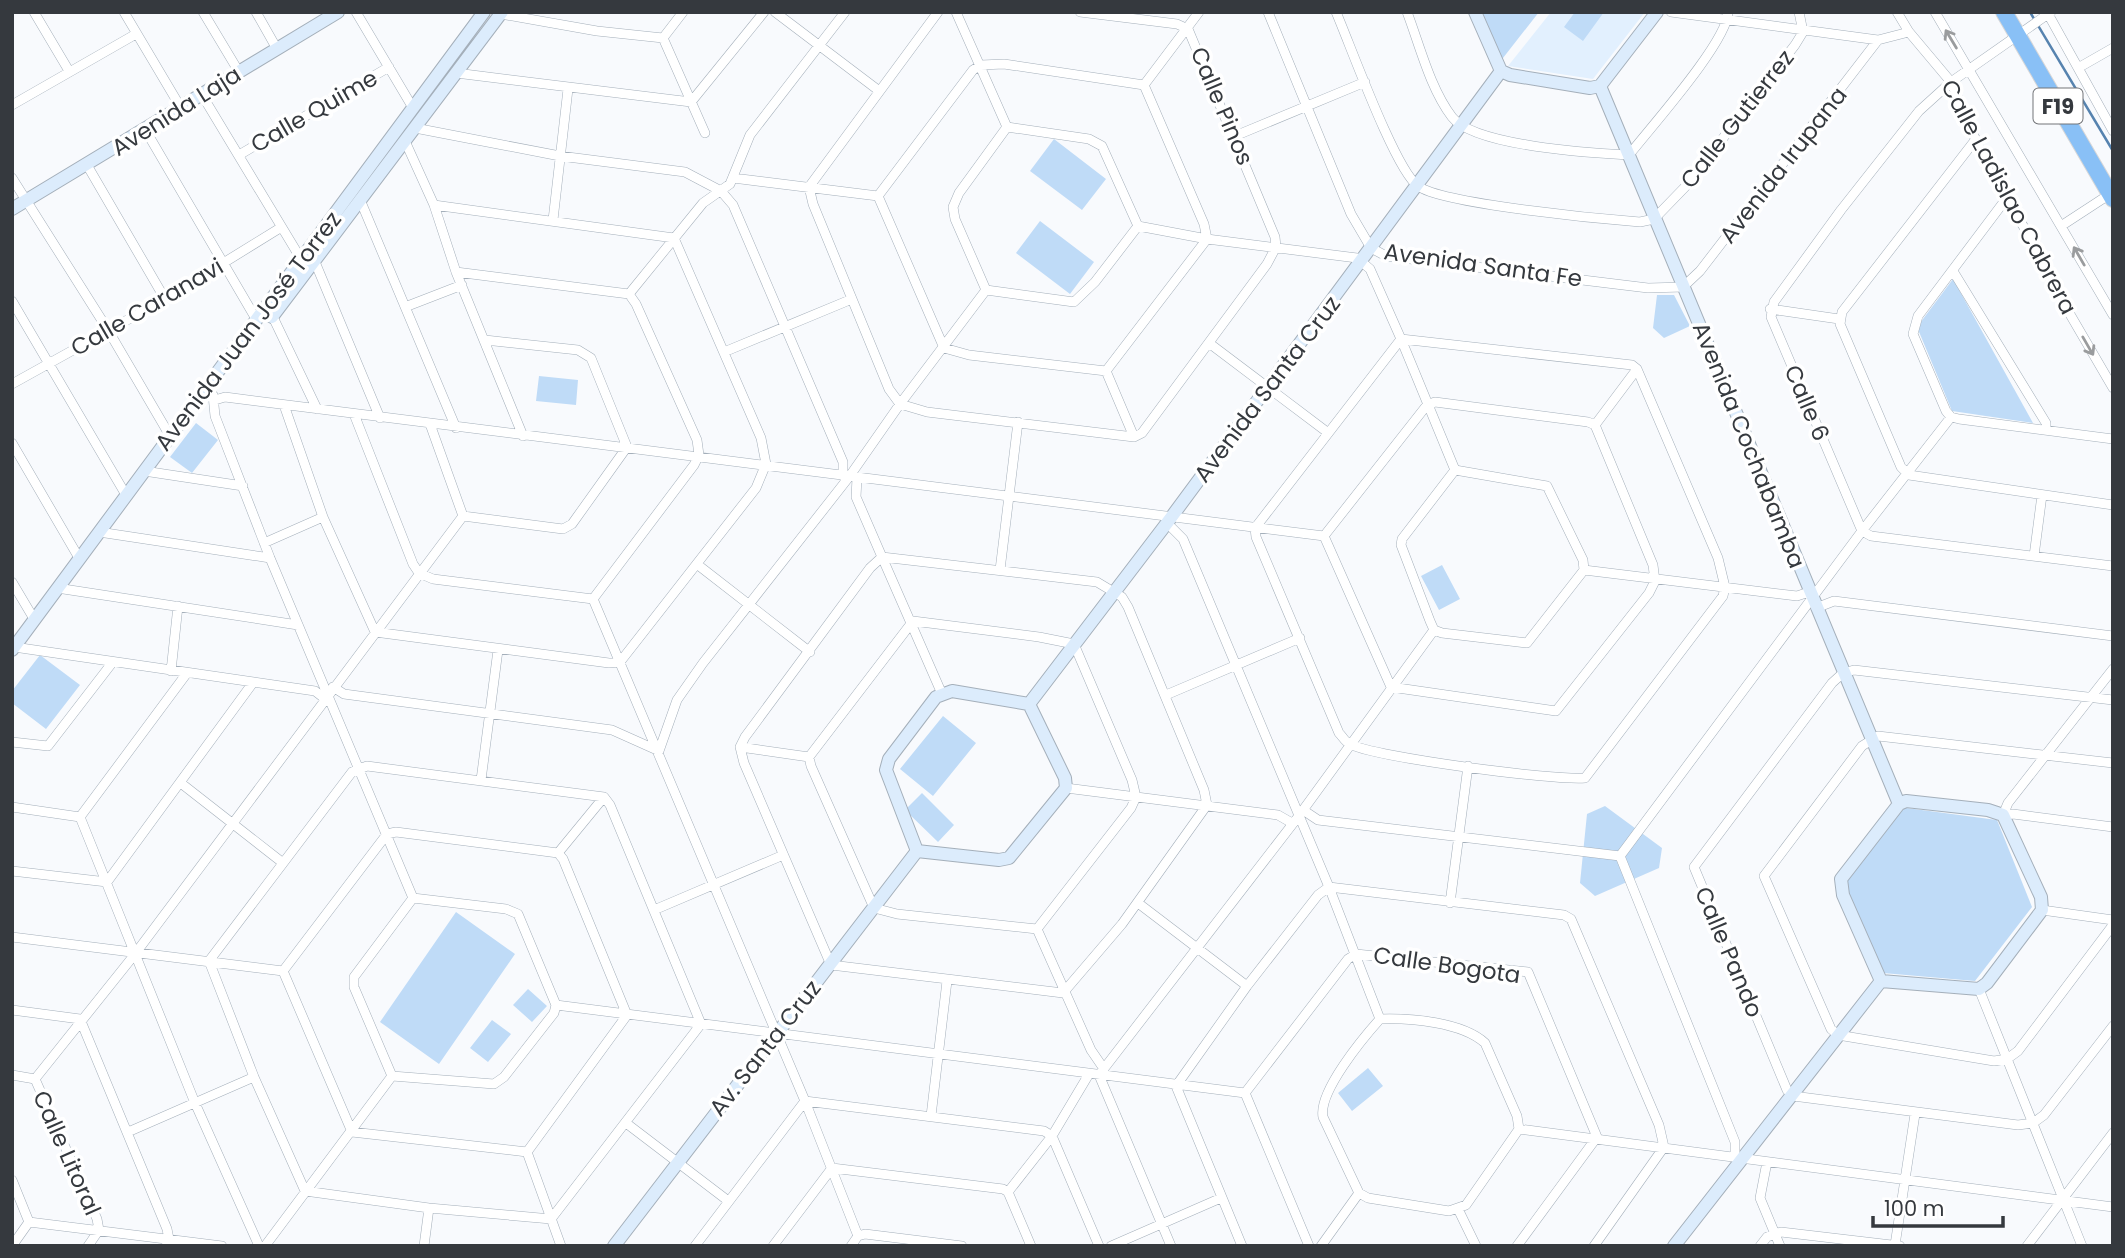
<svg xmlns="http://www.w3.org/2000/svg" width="2125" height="1258" font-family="Poppins,sans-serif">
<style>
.built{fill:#e2f0fe}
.green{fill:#bfdbf7}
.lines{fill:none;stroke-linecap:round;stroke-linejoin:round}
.stream{stroke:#5683af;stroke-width:2.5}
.street-casing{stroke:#a4afba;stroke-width:10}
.secondary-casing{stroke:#a4afba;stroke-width:14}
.highway-casing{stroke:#d7d7d8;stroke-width:18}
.street{stroke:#fff;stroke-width:9}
.secondary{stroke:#dcecfc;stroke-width:12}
.highway{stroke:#89c0f6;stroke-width:16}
.oneway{stroke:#9a9c9e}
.labels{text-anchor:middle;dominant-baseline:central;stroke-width:7;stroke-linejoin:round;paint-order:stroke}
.shield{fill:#fff;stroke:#727478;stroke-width:2}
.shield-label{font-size:21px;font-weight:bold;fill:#35393e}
.street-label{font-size:23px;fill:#35393e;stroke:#fff}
</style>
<rect width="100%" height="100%" fill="#f8fafd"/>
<path class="built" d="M1551,12H1645L1593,79L1508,66Z"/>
<path class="green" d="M1482,12H1539L1503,58L1499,57Z
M1575,12H1604L1583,41L1564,27Z
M1054,139L1106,179L1082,210L1030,171Z
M1040,221L1094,262L1070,294L1016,253Z
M1953,279L2033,423L1952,411L1917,327Z
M1657,295H1674L1690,326L1664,338L1653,328Z
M539,376L578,380L576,405L536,401Z
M196,423L218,440L192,473L170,457Z
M1442,565L1460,599L1439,610L1421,576Z
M40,655L80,685L46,729L12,703V691Z
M943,716L976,743L933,796L900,769Z
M922,793L954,825L938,842L905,810Z
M1605,806L1662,848L1659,868L1595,896L1580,883L1587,814Z
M1899,807L1997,820L2032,907L1975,981L1883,973L1844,882Z
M456,912L515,954L439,1064L380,1022Z
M528,989L547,1006L532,1022L513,1005Z
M492,1020L511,1034L488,1062L470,1048Z
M1368,1068L1383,1086L1352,1111L1338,1093Z"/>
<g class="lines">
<path class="stream" d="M2030,12L2113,151"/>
<defs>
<path id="street" d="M34,12L69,71
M124,12L181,108
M203,12L239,72
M256,12L277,49
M356,12L413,108
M775,12L878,90
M938,12L809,187L813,204L889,389L900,404L927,412L1134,437L1142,433L1267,264L1276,247L1275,237L1188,29L1177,24L1080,12
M956,12L1007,127
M1268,12L1351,214L1371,248L1386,256L1648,288L1683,287L1700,271L1878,40
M1336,12C1350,44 1395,170 1418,186C1442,204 1602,219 1640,222L1654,219L1686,186L1795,45L1803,32L1799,12
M1407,12C1420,46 1430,88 1452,117C1474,146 1591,153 1629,155C1650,128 1728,41 1728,12
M1671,12L1878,40L1909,32
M1897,12L1909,32L1951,82L1989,171L2025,229L2057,292L2113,388
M1935,12L2113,315
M2047,12L2113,131
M2051,12L1951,82L1919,111L1841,210L1774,302L1771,317L1862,531L1871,536L2113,566
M501,14L597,31L663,38L683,12
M663,38L705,133
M1004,64L1144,85L1204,224L1207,239L1106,371L969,355L944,348L878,196L973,70L981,65Z
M2078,68L2113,48
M456,73L691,102L764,12
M1144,85L1199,12
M202,95L301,259
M12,105L136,34
M1007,127L1089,139L1102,146L1138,226L1095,282L1074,302L986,290L955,219L953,207L959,193Z
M415,128L560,156L685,172L721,191L733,205L843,462V476
M146,131L256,319
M1235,136L1365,82
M1976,139L1842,312L1840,324L1901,467L1909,475L2113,505
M405,141L434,205L456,272L523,436
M239,155L389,67
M87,165L165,299
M12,178L108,330L170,436
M733,178L878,196
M2006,199L1918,316L1913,334L1946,411L1951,417L1959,419L2113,439
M361,202L456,428
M553,220L568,89
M1138,226L1207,239L1357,258L1370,269L1401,339L1632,365L1637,369L1718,558L1725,587L1723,596L1585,778C1556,781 1373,757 1350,744C1345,742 1343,737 1339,733L1256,537L1255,528L1401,339L1455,470
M2061,226L2110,194
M315,262L380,418
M1953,271L2046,423V430
M456,272L629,294L636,304L697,440L699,455L694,465L593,599
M629,294L703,203L730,184L750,135L845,12
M12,301L126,495
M405,307L462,285
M1770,309L1839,319
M271,313L317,409
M1209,343L1327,432
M724,352L852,299
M1106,371L1134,437
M12,384L165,299L280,228
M204,388L213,395L215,416L270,558L413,898
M215,400L225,397L1324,536
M1435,402L1588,422L1595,425L1653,565L1655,581L1649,593L1556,711L1391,687L1324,536L1427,405Z
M284,405L323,517L375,632L609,663L620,662L756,488L766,464L761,438L674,238L434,205
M354,414L413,564L419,573L433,579L593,599
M430,424L463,516L563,529L572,524L627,447L591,358L578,350L485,340
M1595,425L1637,369
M12,443L79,558
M1455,470L1547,486L1583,560L1584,570L1527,643L1442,633L1434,630L1430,621L1401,545L1402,539Z
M144,471L243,486
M857,478L856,497L882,557L870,568L745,737L740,747L744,763L831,965L1063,993L1122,924L1207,805L1204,790L1128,607L1122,597L1097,582L882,557
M1167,523L1183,539L1329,887L1380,1019
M99,532L270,558
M264,543L323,517
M2034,556L2042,495
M882,557L942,694
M698,565L810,652
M1000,570L1018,422
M1584,570L1797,596L1809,592
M12,582L34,619
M57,588L298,625
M593,599L805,1101L858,1236
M1816,608L1834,601L2113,636
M913,621L809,757L811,766L874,908L897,914L1037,929
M913,621L1039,637L1074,644L1132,780L1136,797L1131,808L1037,929
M14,647L315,691L324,698
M2113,669L2008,803L2003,815L2013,814L2113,827
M171,671L178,606
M333,687L344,694L612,730L659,751
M1166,695L1300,638
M2113,700L1854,670L1843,673L1832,683L1694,867L1787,1090L1793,1096L2018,1125L2033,1123L2044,1115L2113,1026
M12,742L48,746L112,663
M740,747L809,757
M659,751L677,700L703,663L849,477L900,404L986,290
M2113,763L1878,736L1862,746L1764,876L1831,1029L1838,1035L1994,1061L2007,1059L2018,1051L2113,925
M367,766L604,797L610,805L701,1024L551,1219L429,1208L305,1191L254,1077L209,961L352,772Z
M481,780L498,650
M182,784L283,863
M1066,788L1278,815L1292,823
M12,807L80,817
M1303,810L1318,820L1620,856
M80,817L195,1103L259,1246
M80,817L187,673
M558,853L604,797
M1620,856L1862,531L1951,417
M1620,856L1735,1142V1157
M12,871L107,882L252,684
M413,898L506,909L518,914L556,1005L554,1013L504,1077L494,1084L392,1076L354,987V977Z
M1138,903L1247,986
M1450,903L1468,766
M654,910L781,856
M2042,910L2113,920
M1037,929L1091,1050L1104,1069
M12,937L283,971
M283,971L387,834L396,832L558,853L563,859L627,1015L527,1152
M283,971L352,1132L527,1152
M1979,989L2082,1246
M556,1005L1245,1093
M12,1010L80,1019L167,1229L169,1239L166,1246
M1380,1019C1411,1018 1462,1022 1485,1043L1517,1116L1519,1129L1466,1205L1449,1211L1368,1198L1359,1193L1323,1117C1318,1092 1363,1038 1380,1019Z
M12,1075L35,1079L97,1219L99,1230L88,1246
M35,1079L135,954L463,516
M1245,1093L1348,959L1356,954L1528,972L1597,1137L1517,1246
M1245,1093L1309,1246
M931,1116L947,981
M626,1123L727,1200
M1519,1129L2113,1207
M128,1132L254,1077
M1052,1136L1099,1246
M527,1152L561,1246
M1767,1162L1760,1198L1780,1246
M12,1180L29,1222L12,1246
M1008,1192L1052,1136L1089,1074
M1458,1209L1476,1246
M29,1222L222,1246
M1895,1245L1915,1114
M265,1246L392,1076
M424,1246L429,1208
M695,1246L805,1101L1044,1131L1052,1136
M773,1246L832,1168L1003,1189L1008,1192L1031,1246
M851,1246L858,1236L865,1234L962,1246
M1111,1246L1221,1198
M1171,1246L1099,1075L1298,817L1434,630
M1242,1246L1176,1086L1247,986L1318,895L1329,887L1564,915L1571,919L1659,1125L1664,1147L1594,1246
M1321,1246L1359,1193
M1760,1246L1767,1237L1781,1232L1900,1246
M2027,1246L2113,1133"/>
<path id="secondary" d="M1475,12L1501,71L1510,75L1590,88L1600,86L1657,12
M1600,86L1899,804
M12,209L338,12
M272,317L502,12
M12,650L484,12
M952,691L1029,704L1065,778L1066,788L1009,858L999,860L917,851L886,770L889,759L936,697Z
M1029,704L1167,523L1501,71
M1906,801L1988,810L2003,815L2041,897L2042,910L1987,983L1979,989L1881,981L1843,895L1841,879L1899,804Z
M614,1246L917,851
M1674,1246L1881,981"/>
<path id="highway" d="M2004,12L2113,199"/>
</defs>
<use href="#street" class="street-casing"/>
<use href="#secondary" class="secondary-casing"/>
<use href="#highway" class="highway-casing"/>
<use href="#street" class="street"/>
<use href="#secondary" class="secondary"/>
<use href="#highway" class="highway"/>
</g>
<defs><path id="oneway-shaft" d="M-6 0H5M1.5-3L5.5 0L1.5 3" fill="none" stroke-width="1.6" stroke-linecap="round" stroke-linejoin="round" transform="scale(1.75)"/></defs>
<g class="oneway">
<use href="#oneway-shaft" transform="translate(1951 39) rotate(-121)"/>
<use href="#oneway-shaft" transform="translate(2079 256) rotate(-120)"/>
<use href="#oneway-shaft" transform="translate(2088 346) rotate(60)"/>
</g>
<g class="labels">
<rect class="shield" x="2033.5" y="88.5" width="49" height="35" rx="5"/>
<g class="shield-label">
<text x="2058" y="106">F19</text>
</g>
<g class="street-label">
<text transform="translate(1222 106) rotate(67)">Calle Pinos</text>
<text transform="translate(176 111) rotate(-32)">Avenida Laja</text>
<text transform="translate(314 111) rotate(-30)">Calle Quime</text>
<text transform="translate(1737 119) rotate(-52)">Calle Gutierrez</text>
<text transform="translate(1783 165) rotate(-52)">Avenida Irupana</text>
<text transform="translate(2009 197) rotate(62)">Calle Ladislao Cabrera</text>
<text transform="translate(1483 265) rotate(8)">Avenida Santa Fe</text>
<text transform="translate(147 307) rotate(-30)">Calle Caranavi</text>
<text transform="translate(248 331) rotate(-53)">Avenida Juan José Torrez</text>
<text transform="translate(1267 389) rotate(-53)">Avenida Santa Cruz</text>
<text transform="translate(1807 403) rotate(67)">Calle 6</text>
<text transform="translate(1749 445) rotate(68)">Avenida Cochabamba</text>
<text transform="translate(1729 952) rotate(67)">Calle Pando</text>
<text transform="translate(1447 965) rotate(8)">Calle Bogota</text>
<text transform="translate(765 1048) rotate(-52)">Av. Santa Cruz</text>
<text transform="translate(67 1153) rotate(66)">Calle Litoral</text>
</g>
</g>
<rect width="2125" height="1258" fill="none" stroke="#35393e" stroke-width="28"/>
<path d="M1873 1216v10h130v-10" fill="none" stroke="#35393e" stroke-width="3.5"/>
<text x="1884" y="1216" font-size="21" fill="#35393e" stroke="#ffffff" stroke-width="5" paint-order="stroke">100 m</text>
</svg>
